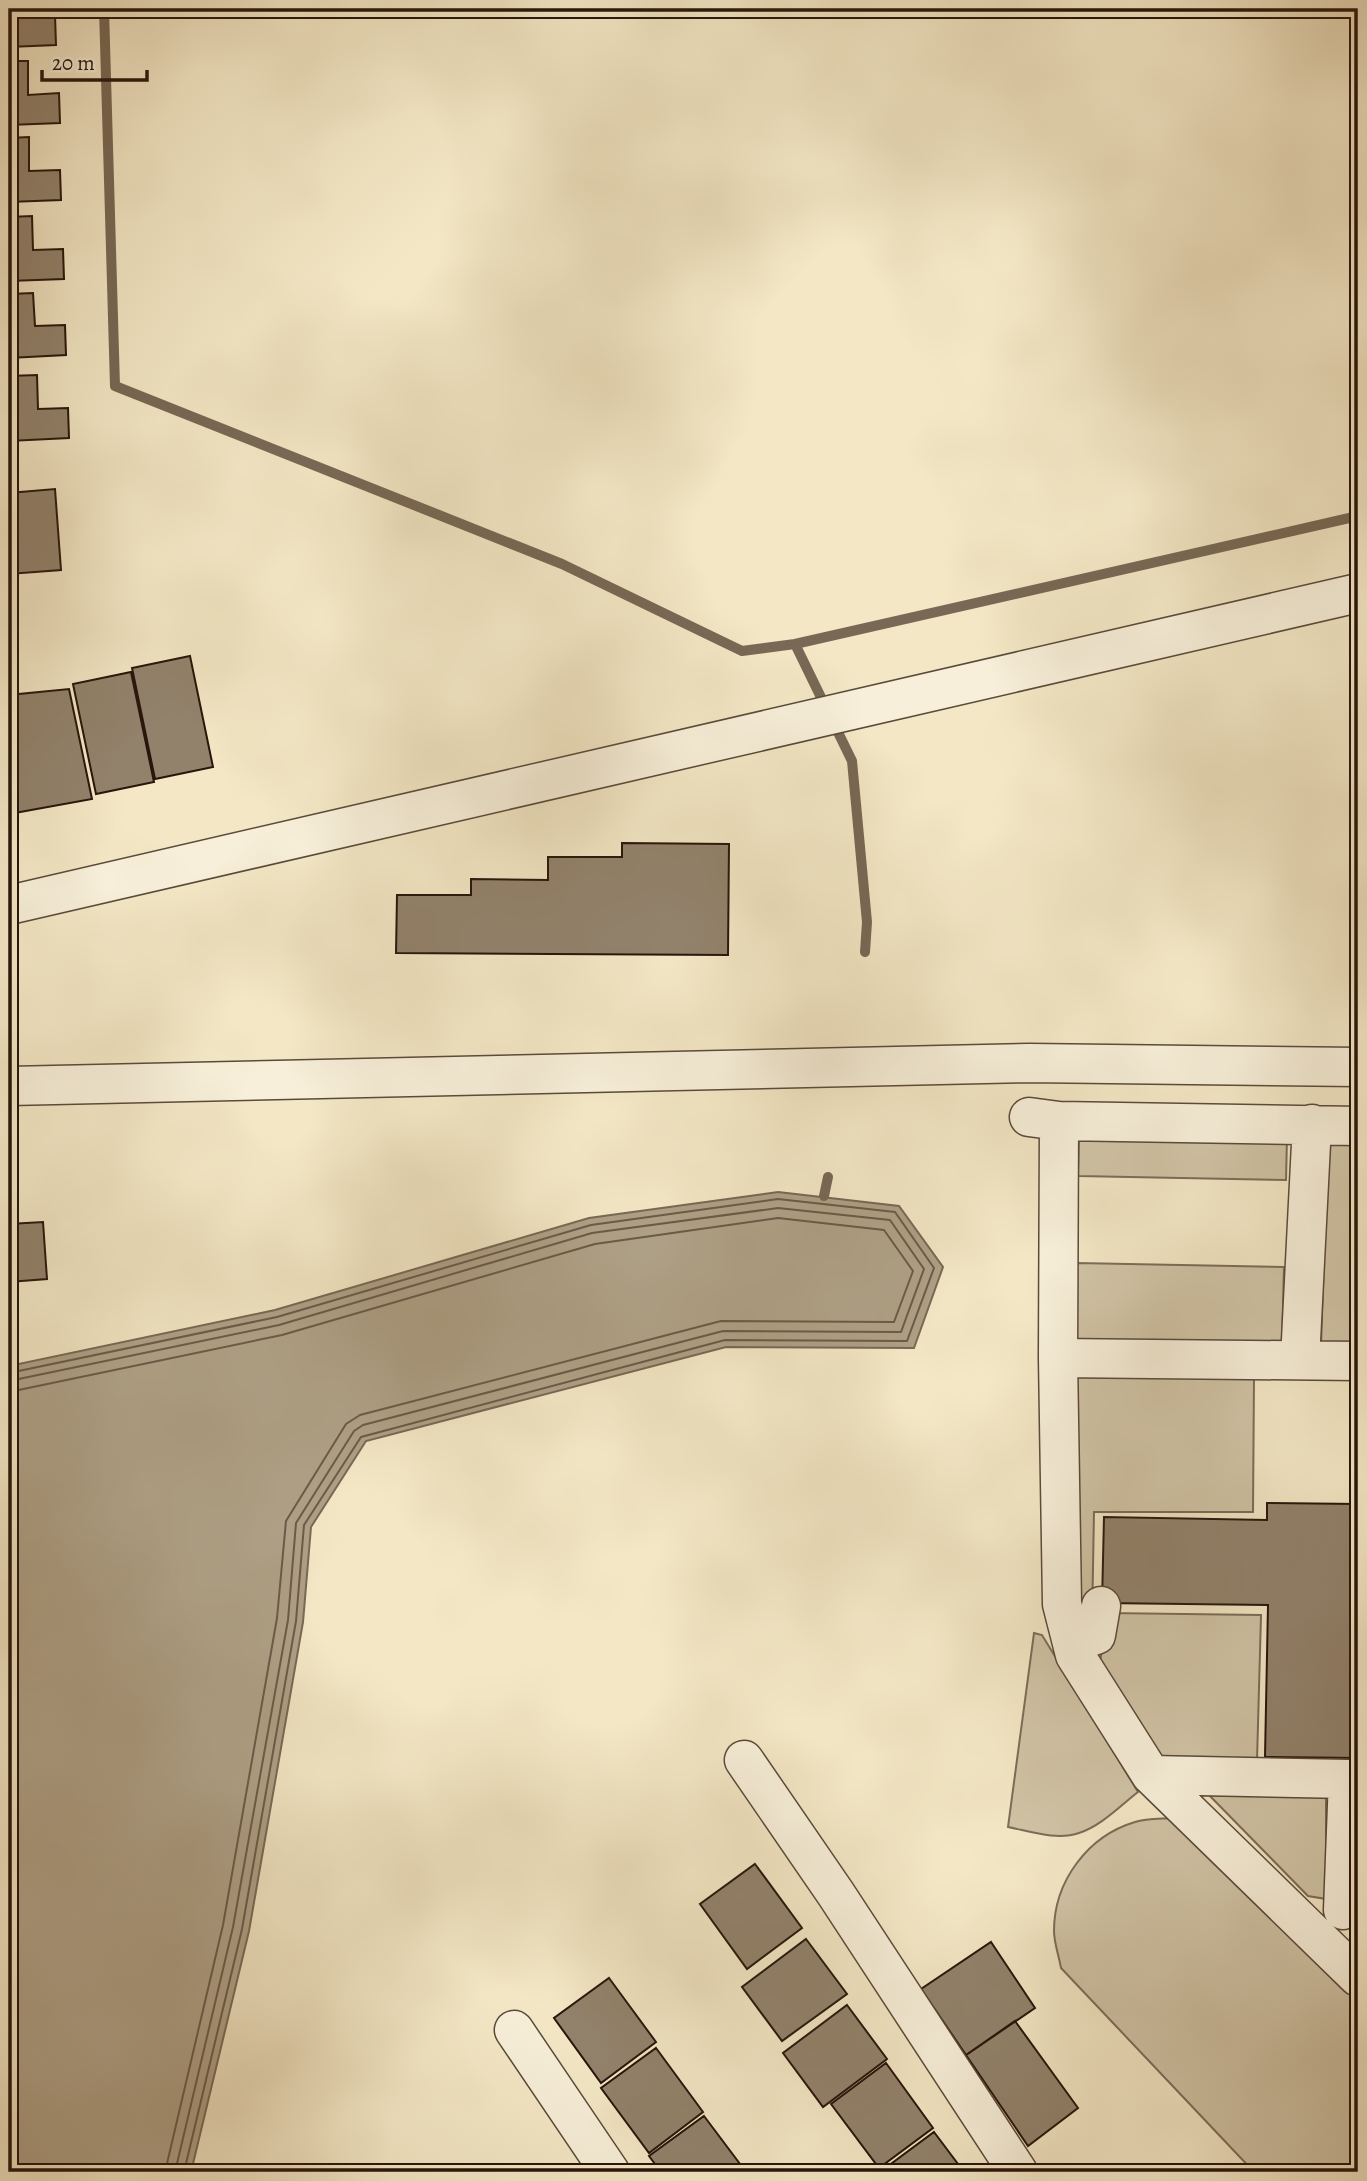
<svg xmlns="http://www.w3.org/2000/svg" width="1367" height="2181" font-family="Alegreya,serif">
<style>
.green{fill:#d0c3a5;stroke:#7c6c58;stroke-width:2}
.water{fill:#aea086;stroke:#786855;stroke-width:2}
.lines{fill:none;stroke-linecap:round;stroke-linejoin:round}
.shore{stroke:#6b5a48;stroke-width:2}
.stream{stroke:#786855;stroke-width:10}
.building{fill:#92826c;stroke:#28150b;stroke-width:2}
.minor-casing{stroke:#5b4a3a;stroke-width:41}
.minor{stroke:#f7efd9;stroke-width:38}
</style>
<rect width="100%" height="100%" fill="#f3e7c5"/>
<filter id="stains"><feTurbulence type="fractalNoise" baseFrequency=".00286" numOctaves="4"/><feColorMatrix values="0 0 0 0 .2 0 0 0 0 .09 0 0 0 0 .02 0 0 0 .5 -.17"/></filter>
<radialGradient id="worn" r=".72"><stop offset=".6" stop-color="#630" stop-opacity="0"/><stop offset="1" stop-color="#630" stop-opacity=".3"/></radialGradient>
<path class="green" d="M1079,1133L1287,1137L1286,1180L1078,1176Z
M1328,1137L1358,1138V1346H1321Z
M1076,1263L1284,1267L1282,1344L1074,1340Z
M1073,1376L1254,1377L1253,1512H1094L1092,1622L1077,1614Z
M1106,1613L1261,1615L1257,1761L1170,1759L1154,1753L1100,1664Z
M1034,1633L1042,1635L1138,1792C1120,1806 1101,1826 1079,1833C1057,1841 1029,1831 1008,1827Z
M1206,1792L1326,1793V1899L1308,1896Z
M1173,1818L1358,1984V2172H1254L1061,1968C1059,1956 1054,1943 1054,1931C1054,1881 1088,1836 1135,1822C1147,1818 1161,1819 1173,1818Z"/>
<path class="water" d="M778,1192L899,1206L943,1267L914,1348L726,1347L366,1441L311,1527L303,1622L249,1931L191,2172H9V1366L275,1310L589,1218Z"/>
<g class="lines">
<path class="shore" d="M9,1373L277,1317L591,1225L778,1199L895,1212L934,1268L907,1341L725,1340L361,1437L304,1525L296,1621L242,1929L184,2172
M9,1381L279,1325L592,1233L778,1208L890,1220L924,1269L901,1332L723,1331L363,1425L354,1431L296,1523L288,1620L233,1927L175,2172
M9,1392L282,1335L595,1244L778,1218L884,1230L913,1271L894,1322L721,1321L360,1415L346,1424L286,1521L277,1618L223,1925L165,2172"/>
<path class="stream" d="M104,9L115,386L562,564L742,651L795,644L1358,516
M795,644L852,761L867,922L865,952
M824,1196L828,1177"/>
</g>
<path class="building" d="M9,9H25V16L55,15L56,45L9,47Z
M9,61H28V95L59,93L60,123L9,125Z
M29,137V171L60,170L61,200L9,202V138Z
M32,216L33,250L63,249L64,279L9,281V217Z
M33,293L35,326L65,325L66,355L9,358V294Z
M37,375L38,409L68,408L69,438L9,441V376Z
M55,489L61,570L9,574V493Z
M190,656L213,767L155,779L132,668Z
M131,672L154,782L96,794L73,684Z
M69,689L92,799L9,814V695Z
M622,843L729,844L728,955L396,953L397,895H471V879L548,880V857H622Z
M43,1222L47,1279L9,1282V1224Z
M1267,1503L1358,1504V1758L1265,1757L1268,1605L1102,1603L1104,1517L1267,1520Z
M755,1864L802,1928L747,1969L700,1904Z
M806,1939L847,1994L782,2041L742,1987Z
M991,1942L1035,2008L966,2055L921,1989Z
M609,1978L656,2042L601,2083L554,2018Z
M847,2005L887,2059L823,2107L783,2053Z
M1015,2021L1078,2108L1028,2146L966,2055Z
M656,2048L703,2112L649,2153L601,2088Z
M886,2063L933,2128L879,2168L831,2104Z
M704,2116L746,2172H661L649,2156Z
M934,2132L964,2172H880Z"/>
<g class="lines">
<defs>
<path id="minor" d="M9,905L1358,593
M9,1086L1029,1063L1358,1067
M1029,1117L1059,1121L1358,1126
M1059,1121L1058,1358L1062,1604L1075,1655L1151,1775L1358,1977
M1058,1358L1358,1361
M1300,1360L1312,1124
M1072,1643L1096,1635L1101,1606
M744,1760L836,1894L1018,2172
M1151,1775L1348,1779L1343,1910
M514,2030L610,2172"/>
</defs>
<use href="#minor" class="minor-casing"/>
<use href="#minor" class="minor"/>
</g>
<rect width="1367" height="2181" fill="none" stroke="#f3e7c5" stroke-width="35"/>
<rect x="10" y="10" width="1346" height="2160" fill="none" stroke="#28150b" stroke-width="3.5"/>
<rect x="18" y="18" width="1332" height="2146" fill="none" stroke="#28150b" stroke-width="2"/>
<path d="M42 70v10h105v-10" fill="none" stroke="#28150b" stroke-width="3.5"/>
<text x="52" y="70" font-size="21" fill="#28150b" stroke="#f7efd9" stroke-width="5" paint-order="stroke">20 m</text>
<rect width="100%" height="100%" filter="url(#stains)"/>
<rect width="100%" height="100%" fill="url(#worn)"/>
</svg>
